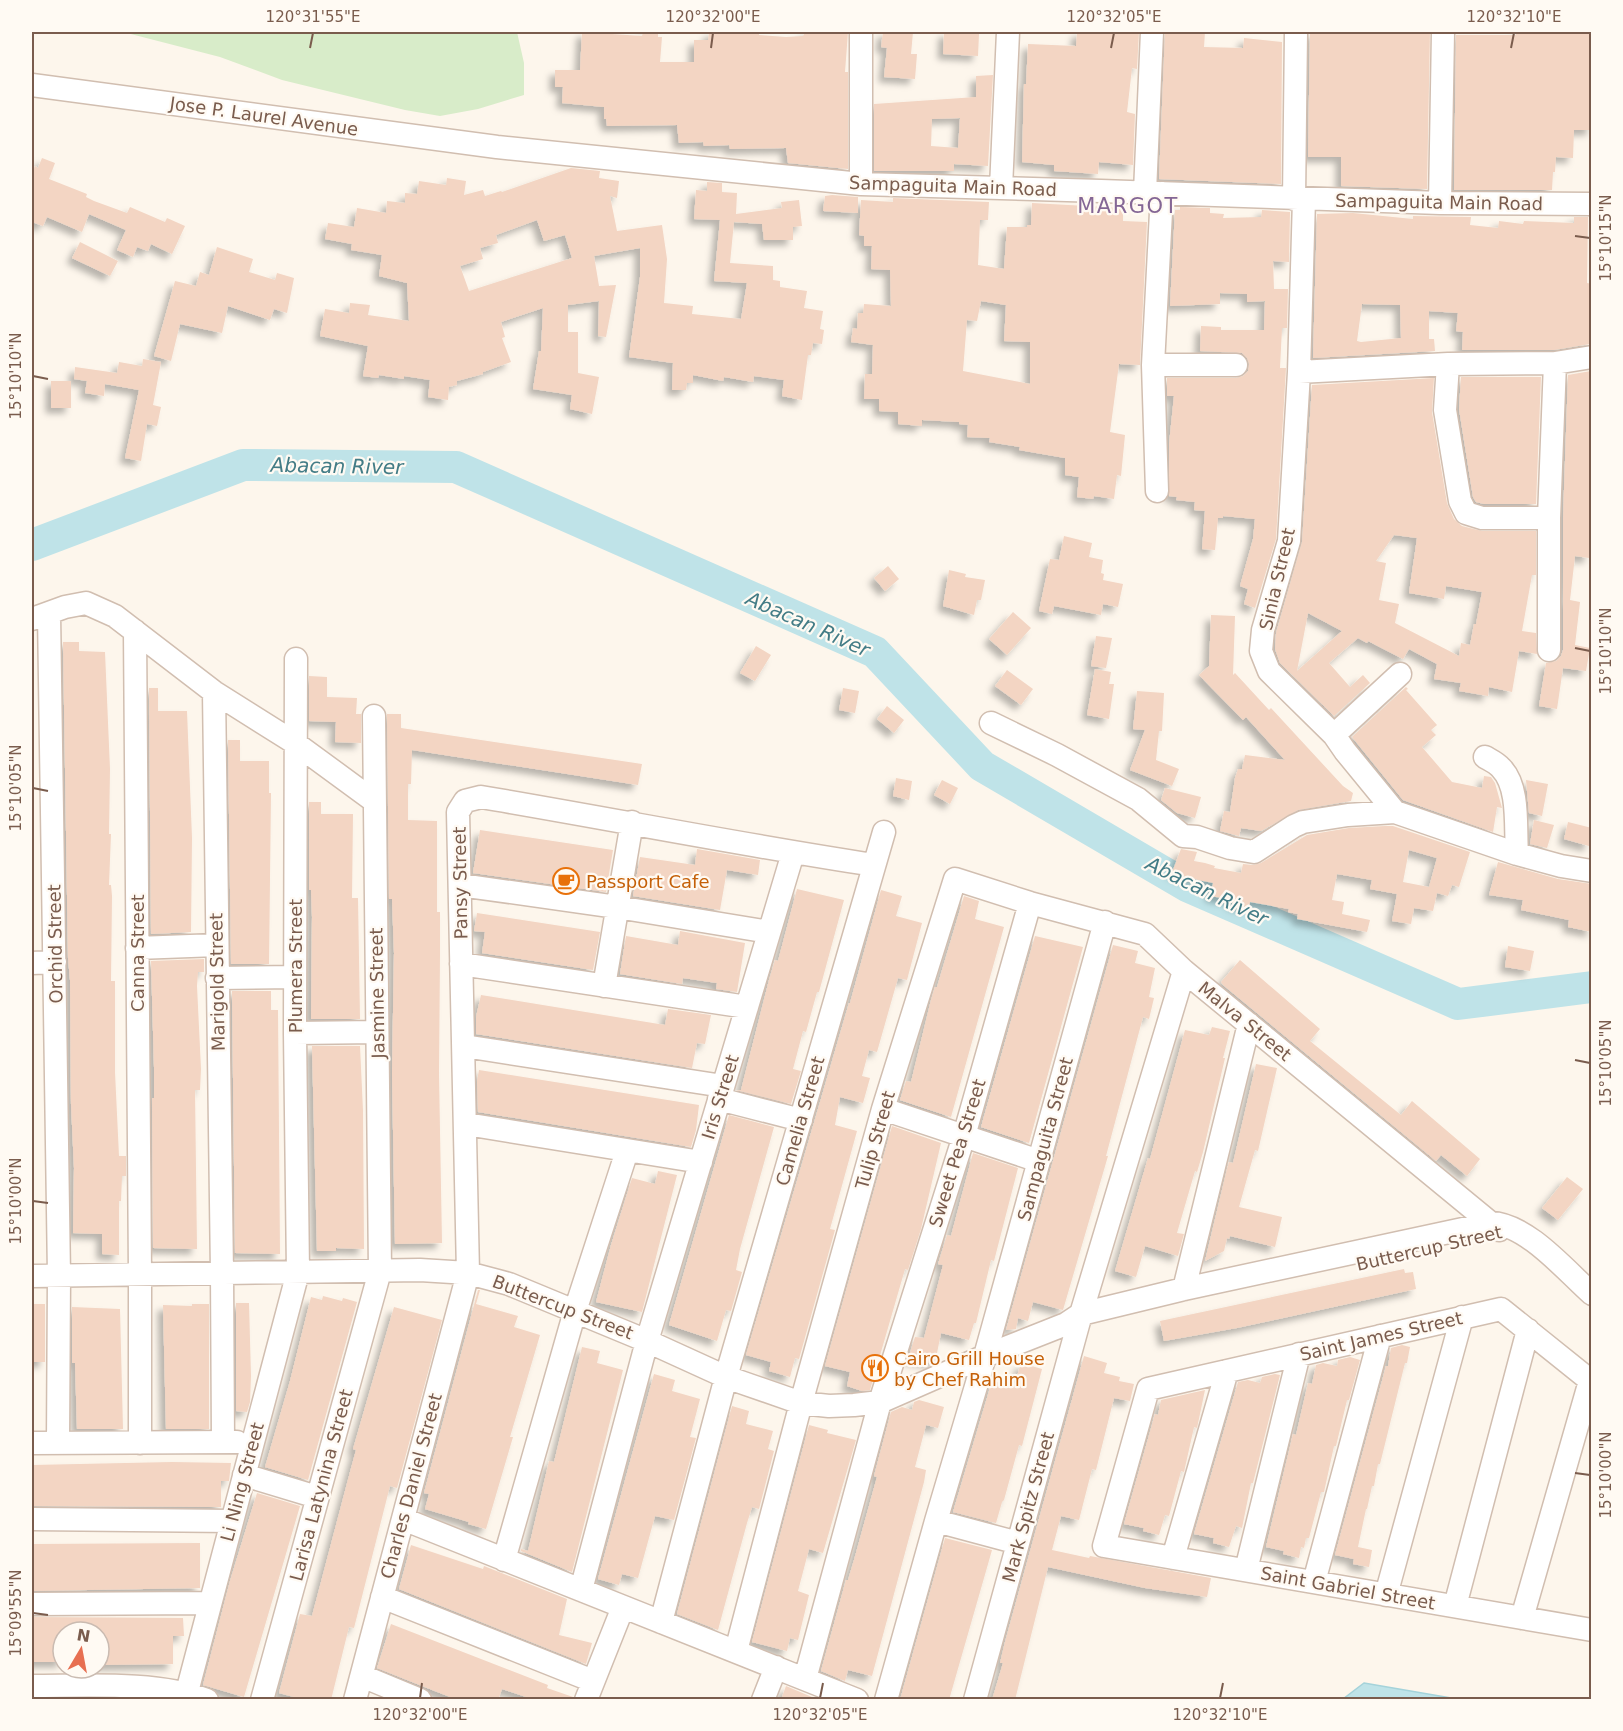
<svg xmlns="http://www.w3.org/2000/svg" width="1623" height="1731" font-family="'DejaVu Sans',sans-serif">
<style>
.green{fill:#d8ecc9}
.water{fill:#bfe3e8;stroke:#a5d3da;stroke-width:1.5}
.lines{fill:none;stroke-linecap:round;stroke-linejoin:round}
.river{stroke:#bfe3e8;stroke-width:32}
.building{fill:#f3d5c3;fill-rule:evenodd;filter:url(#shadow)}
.minor-casing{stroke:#d1beb0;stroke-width:25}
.minor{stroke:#fff;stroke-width:22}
.ticks{fill:none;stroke:#7a5c4d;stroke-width:2}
.labels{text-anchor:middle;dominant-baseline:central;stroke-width:4.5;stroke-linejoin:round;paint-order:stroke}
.street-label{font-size:18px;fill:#7a5c4d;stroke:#fffaf3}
.food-label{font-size:18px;fill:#c56008;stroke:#fffaf3;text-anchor:start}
.water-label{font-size:20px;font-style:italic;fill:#437c86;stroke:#fffaf3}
.quarter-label{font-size:21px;letter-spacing:1.5px;fill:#846695;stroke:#fffaf3}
.neatline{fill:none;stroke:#7a5c4d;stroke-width:2}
.ticks-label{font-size:15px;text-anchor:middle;fill:#7a5c4d}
</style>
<defs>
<filter id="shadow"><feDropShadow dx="-5.5" dy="5.5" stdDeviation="3" flood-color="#0004"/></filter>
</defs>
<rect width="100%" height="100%" fill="#fdf6ec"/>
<path class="green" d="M123,32H517L524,63V95L478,109L440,116L405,110L282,80L220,57Z"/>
<path class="water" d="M1364,1683L1457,1699H1343Z"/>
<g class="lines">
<path class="river" d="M32,545L243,465L456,467L875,652L982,766L1187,886L1458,1004L1592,987"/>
</g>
<path class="building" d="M582,32L642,36L643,32H658V37H662L660,62H694V40H708L709,32H759V35L786,37L803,36L805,32H848L845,72H848V169L788,163L786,148L730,149L729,145L704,146L703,142L679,143L677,125L607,126L606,119H604V107L562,103L563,87H555V70H580Z
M883,32H913L911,54H917L915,79L884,77L887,48L881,47Z
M944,32L979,34L978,56L943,54Z
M1077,32H1139L1137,69L1132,68L1127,112L1135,114L1133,165L1099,162L1098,174L1054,171V165L1022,162L1024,84H1026L1028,44L1076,46Z
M1165,32H1205L1204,47L1243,48L1244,38L1282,42L1281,184L1159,179Z
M1310,32H1430L1427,189L1341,186V157H1308Z
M1516,32H1592V130H1574L1573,158L1556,157L1555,172H1553L1552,190H1454L1456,35H1516Z
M993,75L988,166L954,164V171H874V104L976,97V76ZM960,118L958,148L931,146L932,119Z
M42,158L55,163L49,179L87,194L86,197L94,201L127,213L130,207L165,222L167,218L185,226L172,254L151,244L148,251L137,247L133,257L117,250L126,230L89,214L82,232L47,217L43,226L32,222V175L35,166L38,168Z
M571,168L600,171L599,178L619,181L617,198L610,196L617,231L662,225L667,259L664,303L693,306L692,314L741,319L747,283L714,281L720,220L694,219L696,190L707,191V182L722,183V192L737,193L736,214L782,208L781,202L799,200L802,226L793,227V240H764L762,224L734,222L730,263L773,266V280L780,281V287L807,291L804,308L823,311L820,329L824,330L822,344L813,343L811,355H808L802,400L782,396L784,380L754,376L753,382L724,377L723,381L693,375V383H687L686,390H672L673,363L629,357L640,277V248L594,256L599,286L616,285L606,337L598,336L599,301L568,305V332H578V373L599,377L592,414L570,409L572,395L533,389L539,351H541L543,308L501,322L505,337L502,338L511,362L483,372V374L457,381V385L449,387L448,400L428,397L430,380L404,376V379L379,375L378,378L363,376L368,346L320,336L325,309L349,313L350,303L370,305L368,315L409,321L407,283L379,276L382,255L351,250L352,244L325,239L328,223L354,227L357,208L386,213L387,201L405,203V193L417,194L419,181L446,185L447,178L466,181L464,195L483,190L485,196L501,191L502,192ZM537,220L544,241L565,235L572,258L469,291L460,266L483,259L480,248L498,243L496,235Z
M832,195L858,197V213L823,211L825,196Z
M893,198L989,202L988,220H980L978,265L1004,269L1007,227H1027V225H1031L1032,203L1123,208V221L1147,222L1140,365L1119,364L1110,432L1125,435L1121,476L1117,475L1114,499L1094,496L1093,499L1077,497L1079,477L1065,475V458L1019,450L1020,447L989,442L990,438L967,437L968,425L959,424V422L922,420V426L898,424V412L879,411V399H864L865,374H872L873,345L851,342L853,328L857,329L858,313H863L864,304L891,306L890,270L871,269L872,246H864V236L859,235L861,200L893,202ZM981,301L1006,305L1004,341L1030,342V384L963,371L967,320L977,321Z
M1180,207L1210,208V213L1224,214L1223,218L1261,217L1262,210L1290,212L1289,262L1273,261L1274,289H1288L1287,328H1282L1280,368H1286L1276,539L1255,608L1244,604L1248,589L1240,586L1253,539L1255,519L1223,516V518H1218L1215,550L1202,549L1205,511L1194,510L1195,502L1176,500L1177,497L1169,496V444L1174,396H1167V378H1236L1243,376L1248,371L1249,364L1247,358L1242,353L1200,351L1201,326L1221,327V330H1264L1265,301L1247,302V294L1220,293V304L1170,306L1175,210H1180Z
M1353,213L1413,219V216L1471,217L1470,225L1498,228L1499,221L1523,224L1524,221L1574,223V217H1588L1587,283L1592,284L1590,344L1554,350H1462L1463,332L1456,331L1458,313L1429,311V339H1434L1435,351L1313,358L1317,214ZM1362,304L1400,305L1401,338L1361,342L1357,341Z
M80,242L118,261L110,276L72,258Z
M217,247L253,259L249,272L275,280L277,273L294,278L287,313L274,309L270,320L228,306L222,333L180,324L171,361L154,356L175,281L196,286L200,272L209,275Z
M143,359L161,362L153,405L161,407L157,426L147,424L141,461L125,458L139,390L105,384L104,396L85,393L87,381L74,379L75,367L117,373L119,362L142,366Z
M1591,371L1592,535L1589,558L1575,556L1570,600L1580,602L1575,645L1590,648L1586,671L1563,668L1557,709L1539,706L1546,663L1556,661L1561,656L1563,650V518L1568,375Z
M1461,377H1541L1536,504H1484L1476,502L1473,497L1459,409Z
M1434,378L1432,412L1447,503L1454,519L1462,526L1482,531H1536V575H1532L1522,631L1536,633L1537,654L1519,651L1512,692L1489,687L1488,696L1459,691L1461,683L1434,679L1437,664L1409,649L1403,659L1368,641L1367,643L1358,638L1329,663L1350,687L1363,675L1370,683L1334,716L1280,663L1275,649L1276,633L1302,542L1312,385ZM1394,535L1417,538L1409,593L1444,599L1446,586L1482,592L1476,624H1474L1470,645L1461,643L1459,656L1395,623L1399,604L1379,600L1386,563L1376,561ZM1308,613L1342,631L1297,671Z
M51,381H71V408H51Z
M1064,536L1092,543L1089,557L1103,560L1101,573L1104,574L1103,580L1123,584L1118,607L1103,604L1101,615L1054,606L1052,614L1039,611L1050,559L1059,560Z
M888,566L899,579L885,591L874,578Z
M949,570L966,574L965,577L985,580L981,600H977L974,615L943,606Z
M1013,612L1031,628L1007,655L989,639Z
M1211,615L1235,616L1233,675L1235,673L1269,710L1271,708L1343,786L1353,793L1351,801L1298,810L1261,831L1241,828L1239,836L1220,831L1224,811L1230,812L1235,778L1238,769H1242L1245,755L1285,760L1246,717L1243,720L1199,675L1209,666Z
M1096,636L1112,638L1106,668L1091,666Z
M63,642H79V651L105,652L110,769L109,834H111L109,885H111L112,896L111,981H115V1072L119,1156H126V1176H122L121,1201H119V1255L102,1254V1234L73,1233L74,1168L71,1104L70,980L68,958Z
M756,646L771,655L755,681L740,673Z
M1095,669L1111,672L1109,684H1114L1109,719L1087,715Z
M1007,670L1033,689L1021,705L995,686Z
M309,676L327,677V697L357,698L356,714H361V743L335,742L336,722L309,721Z
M1406,687L1408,689L1406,690L1437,725L1431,730L1436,735L1422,747L1452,782L1482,788L1484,776L1491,777L1495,783L1502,808L1497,807L1493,832L1403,800L1352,737Z
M149,688H158V711H187L192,838L191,932L151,934Z
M843,688L859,691L855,713L839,710Z
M1137,691L1164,693L1162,731H1159L1156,760L1179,769L1172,786L1130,770L1145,730L1133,729Z
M887,706L904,720L894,733L877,719Z
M387,714H401V728L642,764L638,785L412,750L411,784H408V820L437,821V912H440V954L439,1074L442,1243L395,1244L392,1074L394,953L392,899H389Z
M228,740H240V761H269V793H271L269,964H231Z
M896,778L912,781L909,800L893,796Z
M942,780L958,788L950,804L934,795Z
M1526,780L1548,784L1542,816L1529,813Z
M1165,788L1201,797L1195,818L1177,813L1161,800Z
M309,802H321V814H353L352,898H358L360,1019H311L312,917L311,890H309Z
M1534,820L1554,825L1547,848L1530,844Z
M1568,822L1592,828L1589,846L1564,839Z
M1385,826H1393L1470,852L1459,887L1452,885L1448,896L1437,893L1433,911L1414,908L1411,924L1392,921L1397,894L1370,889L1372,880L1337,874L1332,900L1344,902L1342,914L1370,920L1367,932L1297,919L1298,914L1288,912L1289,909L1250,902L1249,908L1232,904L1233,900L1210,896L1213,883L1188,878L1172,872L1181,849L1197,852L1194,861L1205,863L1215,866L1214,868L1241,873L1243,864L1253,865L1261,863L1307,835L1349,828ZM1409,850L1437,858L1429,887L1403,882Z
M480,830L613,850L606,892L473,873Z
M697,849L760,860L758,875L727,870L720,910L633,896L640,857L695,865Z
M1498,862L1558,879L1592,884V932L1568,927L1569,920L1521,910L1523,900L1489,895Z
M797,889L844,900L819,992H817L806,1032L803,1031L793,1069L801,1071L791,1104L736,1090H741L769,980L775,960L778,961Z
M881,890L902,896L896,916L922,923L907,980L898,978L877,1052L869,1050L862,1076L870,1078L863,1103L840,1097L835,1125L857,1131L830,1229L835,1230L799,1359L795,1358L790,1377L769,1371L771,1362L746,1355L849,1003H850Z
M964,896L979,901L975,919L1004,927L951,1117L900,1100L906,1081L911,1082L931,1000L935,987H937Z
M477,913L600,932L593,970L482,953L485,932L474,931Z
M680,931L745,943L737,992L716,989L717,983L683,978L682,984L620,974L626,936L678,945Z
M1035,936L1083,947L1029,1143L981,1127Z
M1113,945L1138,951L1135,963L1155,968L1149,997L1154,998L1149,1019L1143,1017L1106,1156H1108L1063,1310L1033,1302L1028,1321L1018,1318L1016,1329L1006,1330Z
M1508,946L1534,951L1530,971L1505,967Z
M204,959V972H198L197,986L201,1069L200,1090H195L197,1249L153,1248L152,1098H154V1067L151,961Z
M1240,960L1320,1029L1310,1041L1401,1115L1412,1101L1480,1159L1467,1176L1441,1155L1436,1161L1223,985L1221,982Z
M232,991H271V1010H278L280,1254L235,1253Z
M481,995L665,1025L668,1009L711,1015L705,1044L697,1043L692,1068L476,1034V1017Z
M1212,1027L1230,1031L1223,1058H1225L1203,1152L1197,1172L1195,1171L1177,1233L1184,1234L1178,1256L1145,1246L1136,1277L1115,1271L1148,1158L1150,1159L1185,1030L1209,1035Z
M312,1046H360L363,1111L364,1249L336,1248V1251H317Z
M1256,1064L1277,1068L1258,1151L1255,1150L1239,1207L1282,1217L1275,1247L1230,1236L1229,1239L1227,1238L1224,1251L1205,1261L1227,1169L1229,1162L1233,1163Z
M479,1070L699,1105L696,1130L691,1147L478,1112L477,1081Z
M729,1115L774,1127L740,1249L736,1270L742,1272L731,1311L726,1310L717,1341L669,1325Z
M892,1126L941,1143L921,1229L908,1270L905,1269L870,1390L862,1391L847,1386L850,1372L825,1366Z
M973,1153L1018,1168L994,1261L991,1260L976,1323H974L969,1340L941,1333L935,1363L908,1359L915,1337L924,1338L943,1265L938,1264L947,1235L951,1236Z
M658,1171L677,1175L642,1312L596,1302L611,1245L632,1178L655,1184Z
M1567,1177L1583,1189L1558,1220L1542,1208Z
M1404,1269L1405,1273L1413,1272L1416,1289L1237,1328L1164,1341L1160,1321Z
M478,1290H480L476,1304L518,1316L514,1327L540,1335L510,1437H513L486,1529L468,1524L469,1522L425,1509L429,1494L424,1493Z
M323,1296L342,1301L343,1298L357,1302L308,1480L265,1467L290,1381L311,1297L322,1300Z
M236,1303H249L251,1376L250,1402L247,1412L236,1411Z
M32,1304H45V1362H32Z
M192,1304H209V1429H166L163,1305L192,1306Z
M72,1307L120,1309L123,1429H77L75,1363H72Z
M394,1307L442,1320L397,1488L390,1486L354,1628L349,1627L331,1700H305L279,1693L300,1614L312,1616L350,1472L356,1450L353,1449Z
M1402,1345L1410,1347L1407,1363H1405L1380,1464H1378L1374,1486H1372L1367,1509H1366L1358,1547L1372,1550L1369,1567L1353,1564L1354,1559L1335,1555L1386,1366H1388L1391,1348Z
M582,1347L600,1351L597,1363L623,1370L572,1572L521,1551V1549L528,1551L549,1461L554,1462Z
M1084,1356L1107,1363L1104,1373L1120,1377L1119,1381L1134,1384L1130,1401L1114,1398L1096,1470L1092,1469L1079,1520L1061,1516L1052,1550L1089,1558L1090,1556L1211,1578L1207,1597L1145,1588L1048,1567L1015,1700H992L1003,1663H1000L1005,1642Z
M1350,1357L1360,1360L1349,1400H1347L1336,1446H1334L1324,1492H1321L1309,1538H1306L1304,1548L1301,1547L1299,1558L1283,1554L1284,1551L1266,1547L1293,1434L1296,1435L1308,1383L1312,1384L1316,1365L1323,1363L1337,1366L1338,1360Z
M1021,1363L1042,1369L1022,1446L1019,1445L1004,1500L1002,1502L996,1523L953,1512L992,1381L1014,1386Z
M654,1374L675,1380L672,1391L700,1399L690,1437L696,1438L674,1520L655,1516L638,1578L622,1574L619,1585L598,1579Z
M1275,1374L1280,1375L1253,1483H1251L1242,1528L1236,1526L1229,1547L1213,1543L1214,1538L1194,1534L1238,1382L1248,1380L1260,1383L1262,1377Z
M1205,1390L1197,1428L1194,1427L1184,1472L1181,1471L1169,1516L1165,1515L1159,1535L1143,1531L1144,1528L1124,1524L1155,1414L1158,1415L1161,1400Z
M919,1400L944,1407L938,1428L926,1425L915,1467L926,1470L924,1482L872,1676L848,1670L845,1681L821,1671L824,1660L846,1580H848L854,1560L877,1477L874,1476L891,1412L902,1407L912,1410L914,1402Z
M732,1406L749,1411L746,1424L773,1431L768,1449L774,1451L759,1509L752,1507L747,1523L718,1630L677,1614Z
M809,1425L828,1430L827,1433L856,1440L823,1553L809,1549L798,1591L809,1595L798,1640L790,1638L787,1651L752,1642Z
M172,1462L231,1463L229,1481H221V1507L32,1506V1465Z
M257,1493L300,1506L244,1697L203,1685L230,1581Z
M945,1538L992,1550L984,1578L949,1700H900Z
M200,1543V1588L32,1591V1544Z
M411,1545L483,1569L484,1566L567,1599L559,1635L592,1643L586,1664L399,1589Z
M32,1617L183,1618L184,1636H173V1664L99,1665V1632H63V1662H32Z
M391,1624L548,1685L547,1688L573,1697V1700H535L502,1689L498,1700H458L427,1688L377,1668Z
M786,1686L819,1700H781Z"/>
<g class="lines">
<defs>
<path id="minor" d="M32,85L497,147L861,184L1101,191L1440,203L1592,204
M861,184V32
M1001,188L1008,32
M1145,192L1152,32
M1294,199L1296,32
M1304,199L1299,372L1289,541L1263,630L1261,651L1269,671L1334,735L1345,751L1395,812L1517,854L1561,866L1592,871
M1440,203L1443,32
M1448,364L1445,410L1460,501L1466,513L1482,518H1549
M1153,365H1236
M1299,372L1448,364L1555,363L1592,357
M1157,491L1153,365L1162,193
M49,613L59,1276L58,1443
M32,619L65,607L86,603L115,616L214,692L295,743L374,801
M135,631L140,1275V1443
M1549,650V518L1555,363
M214,692L222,1273L223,1442
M991,723L1057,755L1138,799L1183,836L1197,837L1230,848L1254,852L1294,826L1303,822L1348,815L1395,812
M1334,735L1400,674
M1485,757C1490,760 1497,763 1501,768C1520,787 1515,828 1517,854
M460,885L617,907L769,932
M137,948L217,945
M32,963L55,962
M461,964L747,1007
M217,978L295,977
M604,986L632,822
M295,1033L377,1032
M464,1046L723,1086
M719,1099L801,1120
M883,1109L1039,1161
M466,1124L701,1162
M32,1276L420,1270L468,1273L509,1284L647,1341L726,1377L801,1403L829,1406L854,1405L880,1402L985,1356L1066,1324L1081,1314L1184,1289L1491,1223C1527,1224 1566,1271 1592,1294
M1184,1289L1249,1024
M1592,1382L1501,1309L1148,1389L1104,1546L1592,1630
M32,1443L237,1442
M244,1475L317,1497
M32,1519L232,1521
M403,1519L857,1700
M936,1521L1018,1543
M1173,1558L1227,1371
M504,1560L575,1311L627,1151
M1246,1570L1299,1354
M1314,1582L1380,1336
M581,1590L647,1341L793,853
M1386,1595L1462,1317
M382,1597L593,1681
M32,1604L210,1603
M1455,1606L1528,1330
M1522,1618L1590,1381
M661,1622L726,1377L884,832
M736,1651L801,1403L883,1109L955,879L1030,903L1145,934L1184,971L1499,1230
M362,1676L420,1700
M805,1679L880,1402L964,1136L1030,903
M32,1686C85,1686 157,1681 207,1700
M187,1692L298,1272L295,1033L296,659
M262,1700L380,1271L374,716
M355,1700L468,1273L458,812L465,801L481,797C612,819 742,845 874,865
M586,1700L623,1607
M763,1700L776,1667
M886,1700L936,1521L985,1356L1105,922
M975,1700L1081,1314L1184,971"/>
</defs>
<use href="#minor" class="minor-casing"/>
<use href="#minor" class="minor"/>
</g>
<path class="ticks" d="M310,48L313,33M711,48L713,33M1111,48L1114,33M1511,48L1514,33M1575,236L1590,238M33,376L48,379M1575,648L1590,651M33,788L48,791M1575,1060L1590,1063M33,1201L48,1203M1575,1473L1590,1475M33,1613L48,1615M420,1698L422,1683M820,1698L823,1683M1220,1698L1223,1683"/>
<defs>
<symbol id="cafe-ring" viewBox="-11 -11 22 22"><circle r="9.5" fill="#fffaf3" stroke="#e8710a" stroke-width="1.5"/><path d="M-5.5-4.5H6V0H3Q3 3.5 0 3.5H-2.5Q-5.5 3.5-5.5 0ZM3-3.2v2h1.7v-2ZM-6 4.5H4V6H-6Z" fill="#e8710a"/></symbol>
<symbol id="restaurant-ring" viewBox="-11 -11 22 22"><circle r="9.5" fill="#fffaf3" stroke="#e8710a" stroke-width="1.5"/><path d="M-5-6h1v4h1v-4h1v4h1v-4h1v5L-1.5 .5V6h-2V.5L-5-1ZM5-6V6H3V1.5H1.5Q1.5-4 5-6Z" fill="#e8710a"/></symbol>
</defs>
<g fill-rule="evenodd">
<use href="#cafe-ring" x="551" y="866" width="30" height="30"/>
<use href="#restaurant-ring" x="860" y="1353" width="30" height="30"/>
</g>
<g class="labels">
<g class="street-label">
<text transform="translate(264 116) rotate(8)">Jose P. Laurel Avenue</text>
<text transform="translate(953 186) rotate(2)">Sampaguita Main Road</text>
<text transform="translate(1439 202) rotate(1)">Sampaguita Main Road</text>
<text transform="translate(1277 579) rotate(-77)">Sinia Street</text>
<text transform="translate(460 883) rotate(-91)">Pansy Street</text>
<text transform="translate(55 944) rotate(-91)">Orchid Street</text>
<text transform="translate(137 953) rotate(-90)">Canna Street</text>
<text transform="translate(295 966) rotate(-90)">Plumera Street</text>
<text transform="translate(217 982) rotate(-91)">Marigold Street</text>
<text transform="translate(377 993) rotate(-91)">Jasmine Street</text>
<text transform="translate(1245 1021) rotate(39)">Malva Street</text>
<text transform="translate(720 1097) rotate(-73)">Iris Street</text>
<text transform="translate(800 1121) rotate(-74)">Camelia Street</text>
<text transform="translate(1045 1139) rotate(-75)">Sampaguita Street</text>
<text transform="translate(875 1140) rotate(-74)">Tulip Street</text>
<text transform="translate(957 1153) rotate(-73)">Sweet Pea Street</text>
<text transform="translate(1429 1248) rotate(-13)">Buttercup Street</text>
<text transform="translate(563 1307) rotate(21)">Buttercup Street</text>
<text transform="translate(1381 1336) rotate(-13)">Saint James Street</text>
<text transform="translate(242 1482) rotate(-75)">Li Ning Street</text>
<text transform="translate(321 1485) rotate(-75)">Larisa Latynina Street</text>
<text transform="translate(411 1486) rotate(-75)">Charles Daniel Street</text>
<text transform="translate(1028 1507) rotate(-75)">Mark Spitz Street</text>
<text transform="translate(1348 1588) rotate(10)">Saint Gabriel Street</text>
</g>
<g class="food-label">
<text x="586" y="881">Passport Cafe</text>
<text x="894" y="1358">Cairo Grill House<tspan x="894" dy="21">by Chef Rahim</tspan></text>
</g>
<g class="water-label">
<text transform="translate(337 466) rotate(1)">Abacan River</text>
<text transform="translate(808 624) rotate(24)">Abacan River</text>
<text transform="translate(1207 891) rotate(26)">Abacan River</text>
</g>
<g class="quarter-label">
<text x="1128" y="206">MARGOT</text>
</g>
</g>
<rect width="1623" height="1731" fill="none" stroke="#fffaf3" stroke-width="66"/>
<g transform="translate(81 1650) rotate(10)"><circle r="28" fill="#fffaf3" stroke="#cabbb1" stroke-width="1.5"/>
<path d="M0-4.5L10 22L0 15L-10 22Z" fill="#e76f51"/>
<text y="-9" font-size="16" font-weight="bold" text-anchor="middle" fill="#7a5c4d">N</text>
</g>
<rect x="33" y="33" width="1557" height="1665" class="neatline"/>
<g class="ticks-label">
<text x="313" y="22">120°31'55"E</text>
<text x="713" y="22">120°32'00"E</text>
<text x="1114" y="22">120°32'05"E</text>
<text x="1514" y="22">120°32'10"E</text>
<text transform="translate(1606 238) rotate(-90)" y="5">15°10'15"N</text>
<text transform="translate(16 376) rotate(-90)" y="5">15°10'10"N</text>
<text transform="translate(1606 651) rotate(-90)" y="5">15°10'10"N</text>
<text transform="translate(16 788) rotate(-90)" y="5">15°10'05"N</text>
<text transform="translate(1606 1063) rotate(-90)" y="5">15°10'05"N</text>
<text transform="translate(16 1201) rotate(-90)" y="5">15°10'00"N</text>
<text transform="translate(1606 1475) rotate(-90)" y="5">15°10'00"N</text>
<text transform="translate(16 1613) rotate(-90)" y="5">15°09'55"N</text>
<text x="420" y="1720">120°32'00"E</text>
<text x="820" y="1720">120°32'05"E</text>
<text x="1220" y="1720">120°32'10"E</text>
</g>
</svg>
